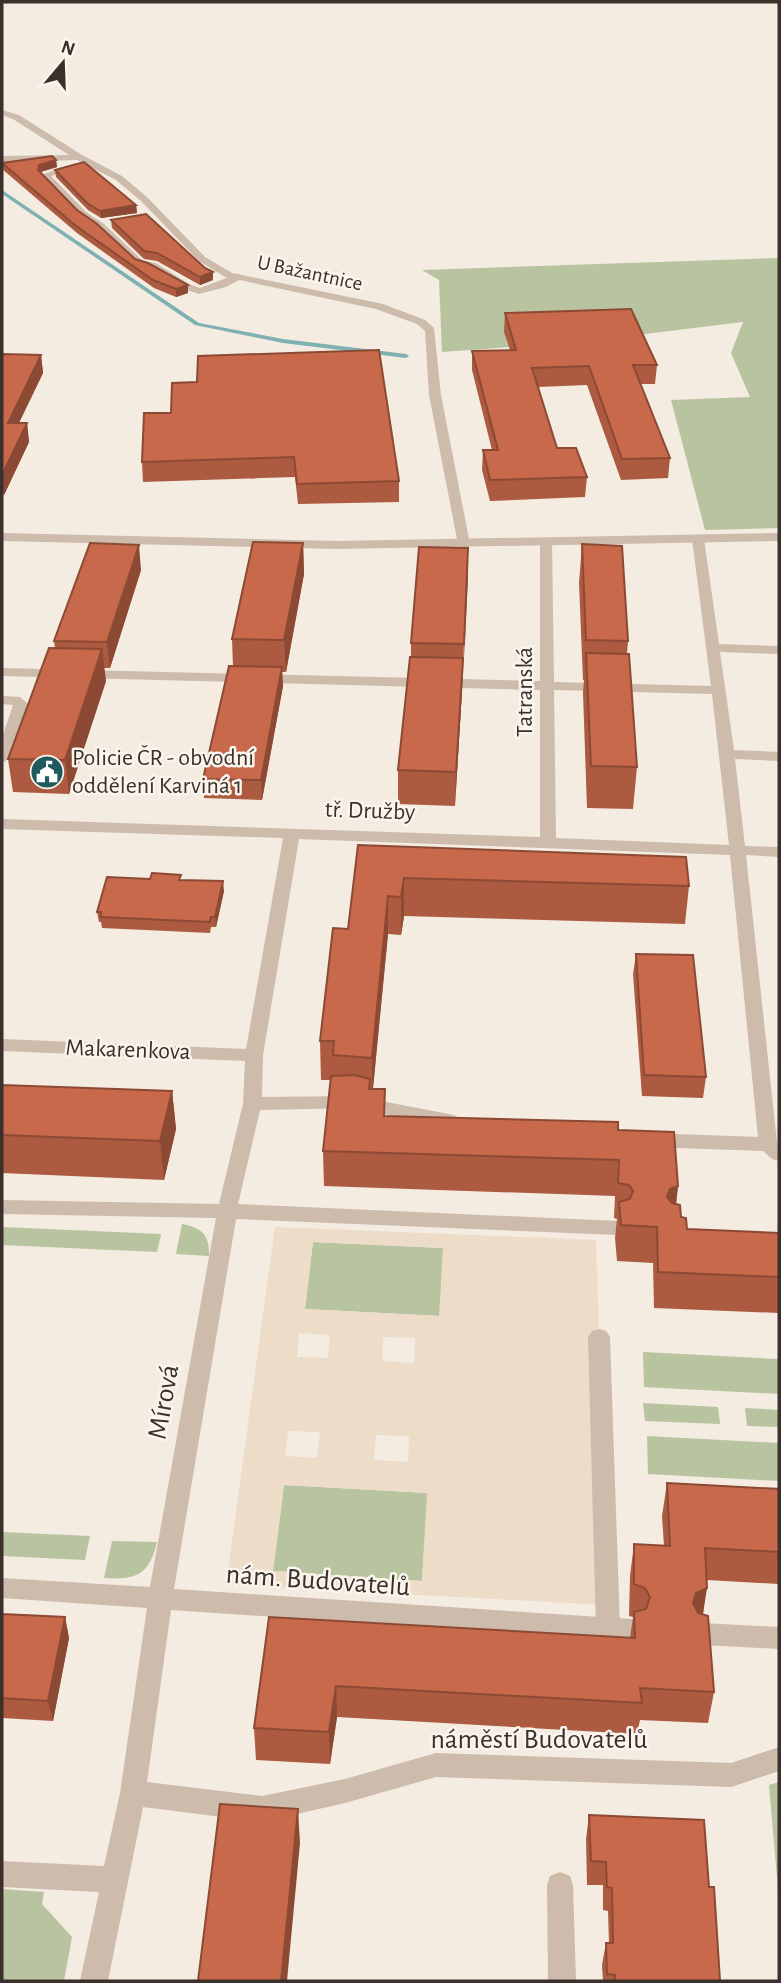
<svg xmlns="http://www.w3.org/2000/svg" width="781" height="1983" font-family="'Alegreya Sans',sans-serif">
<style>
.green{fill:#b8c4a0}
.plaza{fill:#ecdcc8;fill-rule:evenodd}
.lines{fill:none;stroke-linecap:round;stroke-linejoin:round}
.stream{fill:#7fb0b2;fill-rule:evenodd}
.service{fill:#cdbbac;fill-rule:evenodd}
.pedestrian{fill:#cdbbac;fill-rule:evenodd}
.minor{fill:#cdbbac;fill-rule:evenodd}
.tertiary{fill:#cdbbac;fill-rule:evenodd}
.wall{fill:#ac5a40}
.shaded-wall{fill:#8c4a34}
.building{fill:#c8694b;stroke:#8c4a34;stroke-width:2}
.labels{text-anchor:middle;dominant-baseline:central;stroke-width:5;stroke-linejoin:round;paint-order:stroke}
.far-street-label{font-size:21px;fill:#3b302b;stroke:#fbf5ee}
.street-label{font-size:24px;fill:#3b302b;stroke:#fbf5ee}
.poi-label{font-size:24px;fill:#3b302b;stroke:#fbf5ee;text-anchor:start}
.near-street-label{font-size:28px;fill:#3b302b;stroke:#fbf5ee}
</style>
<rect width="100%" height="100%" fill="#f4ebe1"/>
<path class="green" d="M779,258V528L705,530L671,400L750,397L731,353L743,322L588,341L442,352L439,280L422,270Z
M182,1224C202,1228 210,1235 209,1256L176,1254Z
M2,1227L161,1234L157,1252L2,1245Z
M313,1242L443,1248L440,1316L305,1309Z
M643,1352L779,1359V1394L644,1387Z
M643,1403L718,1407L720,1424L645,1421Z
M745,1408L779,1410V1427L747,1426Z
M647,1436L779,1443V1481L648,1474Z
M284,1485L428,1493L422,1581L273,1571Z
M2,1532L90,1536L85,1560L2,1556Z
M112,1541L157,1542C149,1575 137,1580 104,1578Z
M779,1782V1901L769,1785Z
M2,1889L44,1892L42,1904L72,1937L64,1981H2Z"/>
<path class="plaza" d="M275,1227L596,1240L608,1605L226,1585ZM313,1242L443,1248L439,1316L305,1309ZM299,1333L330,1335L328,1358L297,1357ZM383,1337L415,1338L414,1363L382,1361ZM288,1431L320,1432L317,1458L285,1456ZM376,1435L409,1436L408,1462L374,1460ZM284,1485L427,1493L422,1581L273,1571Z"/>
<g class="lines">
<path class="stream" d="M2,190L199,323L283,339L406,354L409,356L406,358L283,343L195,325L2,194Z"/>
<path class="service" d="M75,163L82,165L51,176L86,212L104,224L143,261L156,263L189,284L200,288L237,274L241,275V279L226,287L199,294L181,288L150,268L137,265L98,228L80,216L41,175Z
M2,696L20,697L28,704L10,758L2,763V738L13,705L2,704Z
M560,1872L570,1876L573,1885L576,1981H548L547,1885L550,1876Z"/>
<path class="pedestrian" d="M599,1329L606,1331L610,1337L620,1629L617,1637L608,1640L599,1637L596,1629L588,1337L592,1331Z"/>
<path class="minor" d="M2,110L19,115L82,155L122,176L148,198L205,257L232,273L383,304L425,320L434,328L441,395L470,544L469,547L464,548L458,544L429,395L425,331L417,324L376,309L225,277L199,261L142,202L116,180L77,160L2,162V156L69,155L13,119L2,115Z
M698,535L704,539L719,644L779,646V654L720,652L734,750L779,752V761L735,759L745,846L779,847V857L746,855L779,1161L772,1159L763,1151L650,1147L643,1145L640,1140L643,1135L650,1133L758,1137L730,855L299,839L263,1055L262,1097L355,1096L449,1114L456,1116L458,1121L456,1126L449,1128L355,1108L260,1110L238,1204L617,1221L624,1223L627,1228L624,1233L617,1235L236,1219L174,1589L631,1619L640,1622L643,1630L640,1638L631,1641L171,1610L147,1782L262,1796L345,1779L436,1753L731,1763L779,1747V1771L731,1787L436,1777L345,1803L262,1822L143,1807L108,1981H80L99,1892L2,1887V1861L104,1866L120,1793L147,1608L2,1598V1578L150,1587L216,1218L2,1214V1200L219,1204L243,1104L245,1061L2,1051V1039L246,1049L283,838L2,829V819L540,837V690L2,676V668L540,681V542L546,538L552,542L554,682L711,686L692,539ZM554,690L712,694L729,845L556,838Z
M702,1623L779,1627V1649L702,1645L693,1642L690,1634L693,1626Z"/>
<path class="tertiary" d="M2,533L337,541L779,533V541L337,549L2,541Z"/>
</g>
<path class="wall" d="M56,160L57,167L41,172L77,210L135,259L188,293L176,297L154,288L77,233L2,169V162Z
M55,170L136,205L137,213L101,218L88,210L56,177Z
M111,220L213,280L200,285L157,261L144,259L112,228Z
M505,313L657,365L655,384H640L670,458L668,478L621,480L587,385L538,387L557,448L587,477L585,497L490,501L482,470L483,450H492L472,370V351L510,350L504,332Z
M2,354L41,355L43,373L19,423H27L29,442L4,495H2Z
M144,413L399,481V502L298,504L295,477L143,482L142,462Z
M303,543L304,574L286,672H282L283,686L262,800L204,798L203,779L233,666L232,639Z
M582,544L628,641L627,654L637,767L633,809L587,808L583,693L584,680H583L579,583Z
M468,548L462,691L455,806L398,804V770L411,657V643Z
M141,570L110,668H104L106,681L69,794L13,792L8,759L55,648L54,641Z
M358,845L689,886L685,924L404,916L401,935L388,934L373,1089H385V1116L618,1130L678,1186L676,1204L681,1217L687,1229L779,1233V1313L654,1308L653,1263L617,1261L615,1238L617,1219L614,1218L615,1196L324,1186L323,1151L331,1080H321L320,1041L348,929Z
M181,880L224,891L216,927H211L210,933L102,928L101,922H99L97,912Z
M636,954L706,1077L703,1098L642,1096L633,974Z
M2,1085L172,1091L176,1129L164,1180L2,1173Z
M667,1483L779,1489V1584L707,1580L703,1614L714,1692L708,1723L640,1720L637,1734L337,1717L330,1764L256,1760L254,1728L269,1617L630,1638L633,1617L629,1616L630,1576L634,1544L664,1546L662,1516Z
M2,1614L65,1617L69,1638L53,1721L2,1718Z
M589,1815L709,1887L720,1981H603L602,1965L606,1943H609L608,1911L603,1910V1885H587L586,1839Z"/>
<path class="shaded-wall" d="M56,160L57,167L40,172L38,170L39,165Z
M136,205L137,213L101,218L100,211Z
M213,272V280L200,285V277Z
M188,285V293L176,297V289Z
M41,355L43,373L10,441L8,423Z
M27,423L29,442L4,495L2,475Z
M303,543L304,574L286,672L284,640Z
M139,545L141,570L110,668L107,642Z
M468,548V579L463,677L464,644Z
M102,649L106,681L69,794L65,760Z
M463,658L462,691L455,806L456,772Z
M282,667L283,686L262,800L261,780Z
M404,878V916L401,935V897Z
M223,881L224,891L216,927L215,917Z
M388,896V934L372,1097V1058Z
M172,1091L176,1129L164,1180L160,1141Z
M678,1186L674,1222L667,1197L670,1189Z
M707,1588L702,1620L693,1603L696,1593Z
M65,1617L69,1638L53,1721L48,1701Z
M336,1686L337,1717L330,1764L329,1732Z
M298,1809L300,1843L287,1981H281Z"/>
<path class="building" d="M52,156L56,160L39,165L38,170L77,210L96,223L135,259L148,263L188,285L176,289L153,280L76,226L2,163Z
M84,162L136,205L100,211L87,203L55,170Z
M146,214L205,268L213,272L200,277L157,253L144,251L111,220Z
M631,309L657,365H633L670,458L622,459L589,366L532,368L557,448H576L587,477L490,480L483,450H498L472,351L516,350L505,313Z
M379,350L399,481L297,484L294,457L142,462L144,413H171L172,383L197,382L198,356Z
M2,354L41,355L8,423H27L2,475Z
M253,542L303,543L284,640L232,639Z
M90,543L139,545L107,642L54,641Z
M582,544L622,546L628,641L586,640Z
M419,547L468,548L464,644L411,643Z
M49,648L102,649L65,760L8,759Z
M586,653L629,654L637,767L591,766Z
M410,657L463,658L456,772L398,770Z
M229,666L282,667L261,780L203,779Z
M358,845L686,857L689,886L404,878L401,897L388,896L372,1058L333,1055L334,1041H320L333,928L348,929Z
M152,873L181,875L179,880L223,881L215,917H211L210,922L101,917V912H97L107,877L150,879Z
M636,954L693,955L706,1077L644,1075Z
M354,1075L370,1079L369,1089H385L384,1116L618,1122V1130L674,1132L678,1186L670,1189L667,1197L672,1203L680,1205L681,1217L686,1218L687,1229L779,1233V1277L658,1272L657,1227L621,1225L619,1202L630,1199L633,1191L629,1185L618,1183L619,1160L323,1151L331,1076Z
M2,1085L172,1091L160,1141L2,1135Z
M667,1483L779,1489V1552L705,1548L707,1588L696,1593L693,1603L698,1613L708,1616L714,1692L640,1688L642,1703L336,1686L329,1732L254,1728L269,1617L635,1638L634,1612L646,1609L650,1597L645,1588L634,1584V1544L670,1546Z
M2,1614L65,1617L48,1701L2,1698Z
M220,1804L298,1809L281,1981H198Z
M589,1815L704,1820L709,1887H714L720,1981H615V1975L607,1974L606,1943H613L612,1888L607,1887L606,1862L591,1861Z"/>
<defs>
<symbol id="civic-disc" viewBox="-11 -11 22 22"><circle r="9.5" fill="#1f5a5e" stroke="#fbf5ee"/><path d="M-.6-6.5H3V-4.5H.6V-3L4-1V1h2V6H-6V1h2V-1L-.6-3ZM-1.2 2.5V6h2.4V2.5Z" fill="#fff"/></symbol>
</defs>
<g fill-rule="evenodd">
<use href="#civic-disc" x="28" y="753" width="38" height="38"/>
</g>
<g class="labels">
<g class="far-street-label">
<text transform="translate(310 273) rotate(12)">U Bažantnice</text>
</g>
<g class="street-label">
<text transform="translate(525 692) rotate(-90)">Tatranská</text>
<text transform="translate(370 811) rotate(2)">tř. Družby</text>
<text transform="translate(128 1050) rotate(2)">Makarenkova</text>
</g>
<g class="poi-label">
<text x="72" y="758">Policie ČR - obvodní<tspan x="72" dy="28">oddělení Karviná 1</tspan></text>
</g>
<g class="near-street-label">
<text transform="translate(164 1402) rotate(-80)">Mírová</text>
<text transform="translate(318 1581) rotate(4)">nám. Budovatelů</text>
<text x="539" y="1740">náměstí Budovatelů</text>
</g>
</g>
<rect width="781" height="1983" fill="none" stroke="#3b302b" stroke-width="7"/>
<g transform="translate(63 63) rotate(19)" stroke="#fbf5ee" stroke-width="5" paint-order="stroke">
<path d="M0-5L12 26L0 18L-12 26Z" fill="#3b302b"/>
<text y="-10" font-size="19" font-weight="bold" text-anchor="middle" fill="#3b302b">N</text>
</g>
</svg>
